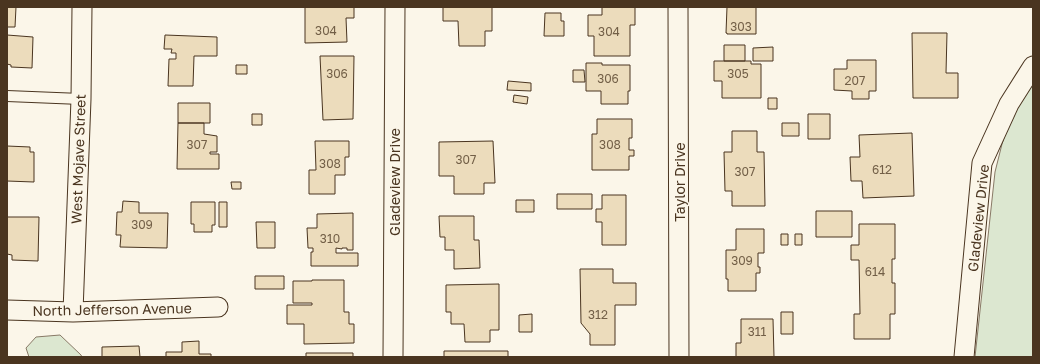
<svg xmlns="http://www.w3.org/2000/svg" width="1040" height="364" font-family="'Golos Text',sans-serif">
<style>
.green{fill:#dce7d0;stroke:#887966}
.building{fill:#ecdcbc;stroke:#4a3520}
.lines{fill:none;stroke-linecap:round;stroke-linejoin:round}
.lane-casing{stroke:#4a3520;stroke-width:12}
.street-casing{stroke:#4a3520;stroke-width:21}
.lane{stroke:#fbf6e9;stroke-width:10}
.street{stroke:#fbf6e9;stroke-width:19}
.labels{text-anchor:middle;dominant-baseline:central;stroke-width:3;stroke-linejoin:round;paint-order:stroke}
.number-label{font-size:12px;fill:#725f47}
.street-label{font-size:14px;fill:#4a3520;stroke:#fbf6e9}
</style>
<rect width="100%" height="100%" fill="#fbf6e9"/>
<path class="green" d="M1033,83V357H975L995,172L1002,144L1011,117Z
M60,335L81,355L82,357H29L26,348L36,337Z"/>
<path class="building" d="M7,7H16L15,27H7Z
M305,7H354V18H346L347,42L305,43Z
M443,7H492V31H485V46H459L458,21H443Z
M602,7H635V25H630V56H594V36H588V15H602Z
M727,7H756V34H727V33H726Z
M545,13H561V21H564V36H544Z
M912,33H947L946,73H958V98H913Z
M7,35L33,37L32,68L11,67V65L7,64Z
M165,35L217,37V56H194L193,86H168L169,59H176V53H171L172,49H164Z
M724,45H745V61H724Z
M773,47V61H753V48Z
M320,56H354L353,119L323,120Z
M847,60H876V91H869V99H852V91L834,90V69H847Z
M714,61H751V64H761V98H722V81H714Z
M586,63H602V65H630V91H628V104H601V91H586Z
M236,65H247V74H236Z
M573,70H584L585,82H573Z
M508,81L531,83V91L507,90Z
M514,95L528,97L527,104L513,102Z
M768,98H777V109H768Z
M178,103H210V123H178Z
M252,114H262V125H252Z
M808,114H830V139H808Z
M597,119H632V138H629V150H634V156H629V170H592V134H597Z
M178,123H204V134L217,136V152H210V154H219V169H177Z
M782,123H799V136H782Z
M732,131H757V152H764L765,206H732V191H725L724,152H732Z
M912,133L914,196L863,198L862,181H851L850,157H860L859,135Z
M315,141H349V157H345V175H335V194H309V170H316Z
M493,141L495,183H484V194H454V176H439V142Z
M7,146L30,147V152H34V182L7,181Z
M231,182H241V189H232Z
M557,194H592V209H557Z
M602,195H626V245H602V222H596V209H602Z
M516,200H534V212H516Z
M123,201L139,202V213H168L167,248L120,247L121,235H116L117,212H122Z
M191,202H215V225H212V232H194V224H191Z
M219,202H227V227H219Z
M816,211H852V237H816Z
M353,213V250H347V248H342V249L336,248V253H358V266H311V252H313V248H308L307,228H317V214Z
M439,216H474V240H479L480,268L454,269V250H445V237H440Z
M7,217H39L38,261L12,260V255L7,254Z
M256,222H275V248H257Z
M859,224H895V259H892V283H895V314H890V339H854V314H860L859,260H851V245H859Z
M736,229H764V253H758V267H760V273H756V291H728V279H726V250H736Z
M781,234H788V245H781Z
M795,234H802V245H795Z
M580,269H613V283H636V305H615V345H590V334L581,323Z
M255,276H284V289H255Z
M312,280H344V312H349V324H354V343L304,344V324H287V305H312V303H293V281H312Z
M499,284V330H490V342H465L464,324H451V312H446V285Z
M781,312H793V334H781Z
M532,314V332H519V315Z
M741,319H773L774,357H736V343H741Z
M199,341V354H211V357H166V352H182V342Z
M139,346L140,357H102V347Z
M444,351H508V357H444Z
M306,353H353V357H306Z"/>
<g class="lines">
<defs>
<path id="lane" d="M7,96L81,99"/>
<path id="street" d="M678,7L679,357
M7,310L73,312L218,307
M73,312L81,99L82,7
M393,357L395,7
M964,357L982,163L1009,104L1033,66"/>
</defs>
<use href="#lane" class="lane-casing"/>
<use href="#street" class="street-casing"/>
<use href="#lane" class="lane"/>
<use href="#street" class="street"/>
</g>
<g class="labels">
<g class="number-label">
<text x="741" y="26">303</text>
<text x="326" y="30">304</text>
<text x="609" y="31">304</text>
<text x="337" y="73">306</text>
<text x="738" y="73">305</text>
<text x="608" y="78">306</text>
<text x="855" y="80">207</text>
<text x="197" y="144">307</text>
<text x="610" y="144">308</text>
<text x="466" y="159">307</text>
<text x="330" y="163">308</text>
<text x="882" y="169">612</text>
<text x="745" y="171">307</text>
<text x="142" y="224">309</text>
<text x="330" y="238">310</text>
<text x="742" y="260">309</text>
<text x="875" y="271">614</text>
<text x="598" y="314">312</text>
<text x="757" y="331">311</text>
</g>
<g class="street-label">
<text transform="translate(78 159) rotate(-88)">West Mojave Street</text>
<text transform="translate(394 182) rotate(-90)">Gladeview Drive</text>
<text transform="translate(679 182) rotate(-90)">Taylor Drive</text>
<text transform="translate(978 218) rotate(-84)">Gladeview Drive</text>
<text transform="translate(112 309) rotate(-1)">North Jefferson Avenue</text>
</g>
</g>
<rect width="1040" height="364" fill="none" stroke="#4a3520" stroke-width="16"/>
</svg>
